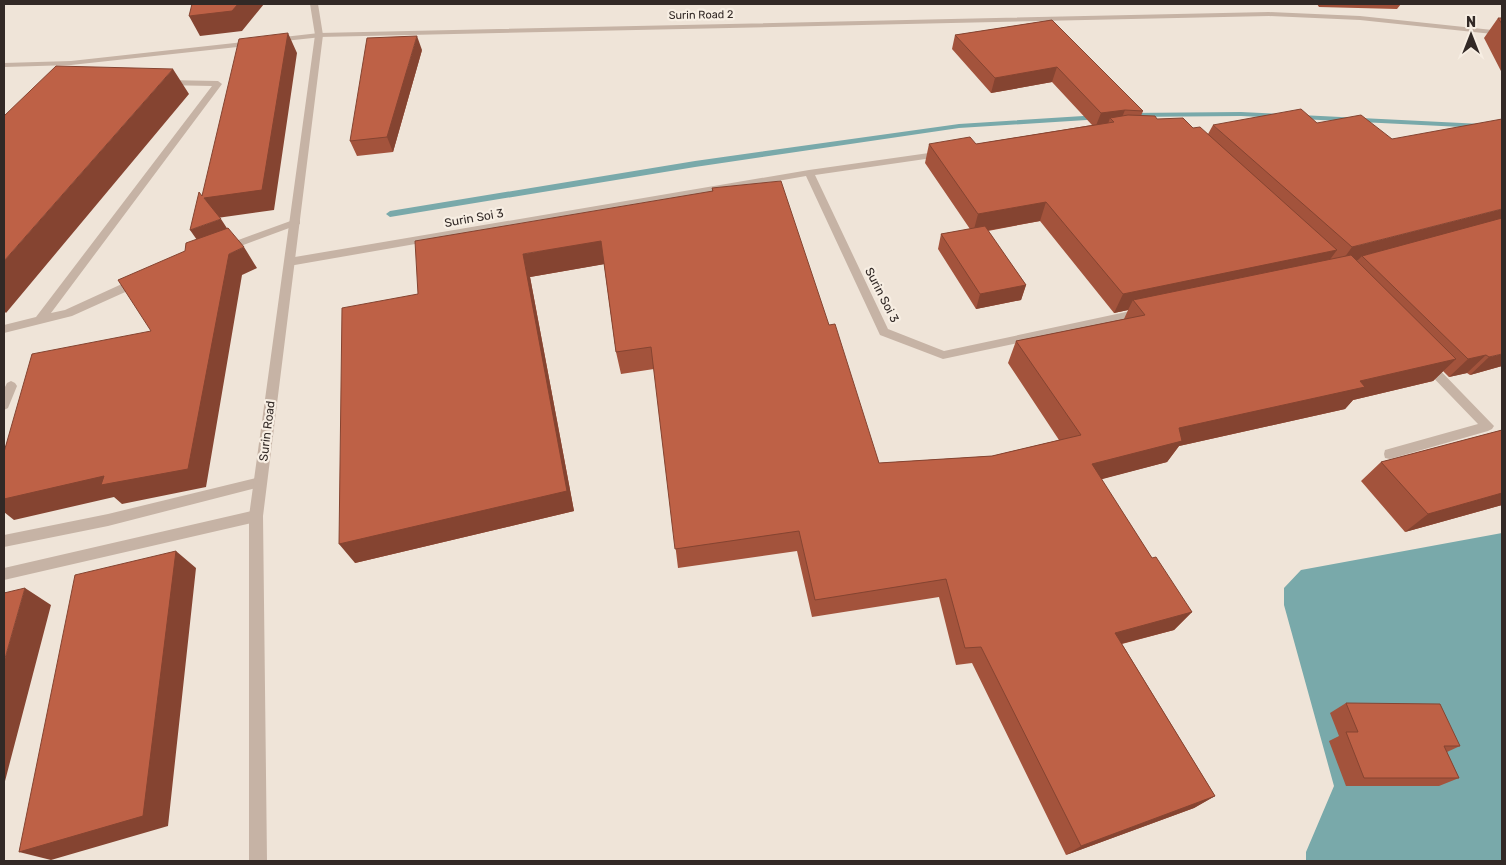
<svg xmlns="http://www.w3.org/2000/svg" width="1506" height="865" font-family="Rubik,sans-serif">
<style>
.water{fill:#79a9aa}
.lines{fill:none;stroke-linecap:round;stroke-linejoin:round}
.stream{fill:#79a9aa;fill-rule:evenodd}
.service{fill:#c6b3a5;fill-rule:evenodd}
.minor{fill:#c6b3a5;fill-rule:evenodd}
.tertiary{fill:#c6b3a5;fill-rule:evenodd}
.wall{fill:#a3533c}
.shaded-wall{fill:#854431}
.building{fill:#be6146;stroke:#854431}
.labels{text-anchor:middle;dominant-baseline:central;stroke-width:4.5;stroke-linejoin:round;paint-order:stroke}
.far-street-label{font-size:11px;fill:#322926;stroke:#f7eee3}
.street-label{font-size:12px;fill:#322926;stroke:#f7eee3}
</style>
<rect width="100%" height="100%" fill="#efe4d8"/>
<path class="water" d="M1502,533V861H1306V852L1334,786L1284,605V588L1301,570Z"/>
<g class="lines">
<path class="stream" d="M1241,112L1502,125V129L1241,116L1128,117L1124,115L1128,113Z
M1099,115L1103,117L1102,119L959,128L695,167L390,217L386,214L390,211L695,161L959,124Z"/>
<path class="service" d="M319,33H322V37L275,42L271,40L275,38Z
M253,41H256V45L71,65L4,67V63L71,61Z
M165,80L218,81L222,84L51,313L65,310L135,278H143L144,281L143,284L72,316L4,333V325L36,317L212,86L162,85L161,83Z
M296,219L300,220V224L230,250L226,251L221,248L222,246Z"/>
<path class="minor" d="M1269,12L1360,16L1502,31V35L1360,20L1269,16L319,37L315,35L319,33Z
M943,151L946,152V156L815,175L888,329L944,351L1140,309L1146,313L1144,316L943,359L880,335L806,176L289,266L284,262L289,258L809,170Z
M1427,360L1431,361L1494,426L1492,429L1488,431L1390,459L1385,458L1384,454L1385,450L1478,424L1423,367L1421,364L1423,361Z
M11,381L15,383L17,386L8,408L4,410V389L7,383Z
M260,477L265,478L267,482L265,486L260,487L108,526L4,547V535L108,514Z
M256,510L261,512L263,516L261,520L256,522L4,580V568Z"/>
<path class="tertiary" d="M310,4H318L323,35L263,516L267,861H249V516L315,35Z"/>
</g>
<path class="wall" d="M1317,4H1401L1397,9L1319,7Z
M1498,18H1502V73L1484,38Z
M1052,20L1143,111L1141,116L1193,128L1208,134L1213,125L1502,366L1470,375L1467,373L1449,377L1443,371L1433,381L1353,400L1345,409L1179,446L1167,462L1101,479L1152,558L1192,612L1174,630L1122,644L1215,796L1194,808L1066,855L972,663L956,665L939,597L812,617L797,551L678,568L654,369L621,374L616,352L604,264L530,277L574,511L355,563L418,294L712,191V188L829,325L879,463L992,456L1059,440L1008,363L1016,341L1124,319L1128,310L1114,313L1040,221L988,231L1026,285L1021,300L976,309L938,249L941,234L970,229L925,163L929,144H976L1092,125L1052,82L991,93L952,49L955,35Z
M422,50L393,152L357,156L350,141Z
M1502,430V505L1405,532L1361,481L1381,462Z
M1346,703L1460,746L1447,752L1459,778L1439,786H1346L1329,741L1339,736L1330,713Z"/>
<path class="shaded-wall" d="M238,4H264L242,31L200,36L189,16Z
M288,33L297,53L274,210L217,218L204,198Z
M417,36L422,50L393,152L387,137Z
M1057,67L1052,82L991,93L995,78Z
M173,69L189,94L6,313L4,311V261Z
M1125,110L1119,125L1110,118L1107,127L1095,128L1101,113Z
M1046,202L1040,221L973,233L978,214Z
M1502,209V223L1362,256L1358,260L1339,265L1352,247Z
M221,219L234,239L204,250L190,230Z
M601,241L605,264L530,277L574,511L355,563L339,544L523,254Z
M244,247L257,268L242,275L206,487L122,504L114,497L14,520L4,512V499L229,254Z
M1337,250L1323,269L1133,300L1128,310L1114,313L1123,294Z
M1026,285L1021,300L976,309L980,294Z
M1502,354V366L1470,375L1489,357Z
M1486,355L1467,373L1449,377L1468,359Z
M1456,359L1433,381L1353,400L1345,409L1179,446L1167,462L1080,485L1092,464L1179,428L1360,381Z
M1502,493V505L1405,532L1428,514Z
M176,551L196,568L168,826L51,860L19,852Z
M25,588L51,605L4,785V662Z
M1192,612L1174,630L1101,649L1115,633Z
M1215,796L1194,808L1066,855L1081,846Z"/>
<path class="building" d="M192,4H238L232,11L189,16Z
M1498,18H1502V24Z
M1052,20L1143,111L1125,110L1101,113L1057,67L995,78L955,35Z
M288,33L262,190L204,198L221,219L190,230L199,192L202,196L239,39Z
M417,36L387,137L350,141L367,38Z
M56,66L173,69L4,261V116Z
M1301,109L1317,123L1361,115L1392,139L1502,119V209L1352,247L1213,125Z
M1128,115L1155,116L1157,119L1183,118L1193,128L1200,127L1337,250L1123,294L1046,202L978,214L929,144L970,137L976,144L1114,122L1110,118Z
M781,181L829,325L835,324L879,463L992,456L1081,435L1016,341L1145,315L1133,300L1351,255L1456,359L1360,381L1365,387L1179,428L1182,441L1092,464L1152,558L1156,557L1192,612L1115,633L1215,796L1081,846L981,647L965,648L946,579L815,600L799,531L675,549L651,347L616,352L601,241L523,254L567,491L339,544L342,308L418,294L415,241L713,191L712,188Z
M1502,218V354L1489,357L1486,355L1468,359L1362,256Z
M985,226L1026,285L980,294L941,234Z
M228,228L244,247L229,254L188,469L101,485L104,476L4,499V452L32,354L151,331L118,280L185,251L186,243Z
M1502,430V493L1428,514L1381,462Z
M176,551L143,816L19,852L75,575Z
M25,588L4,662V593Z
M1346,703L1440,704L1460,746H1444L1459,778H1364L1346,732H1358Z"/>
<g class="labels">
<g class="far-street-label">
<text transform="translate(701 15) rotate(-1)">Surin Road 2</text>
</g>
<g class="street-label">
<text transform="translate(474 218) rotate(-10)">Surin Soi 3</text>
<text transform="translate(882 295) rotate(63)">Surin Soi 3</text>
<text transform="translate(267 431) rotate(-83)">Surin Road</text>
</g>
</g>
<rect width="1506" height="865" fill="none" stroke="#322926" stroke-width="10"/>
<g transform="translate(1471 35)" stroke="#f7eee3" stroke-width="4" paint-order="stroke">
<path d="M0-4L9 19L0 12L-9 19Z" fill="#322926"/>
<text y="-8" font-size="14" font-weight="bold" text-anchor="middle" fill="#322926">N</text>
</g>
</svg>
